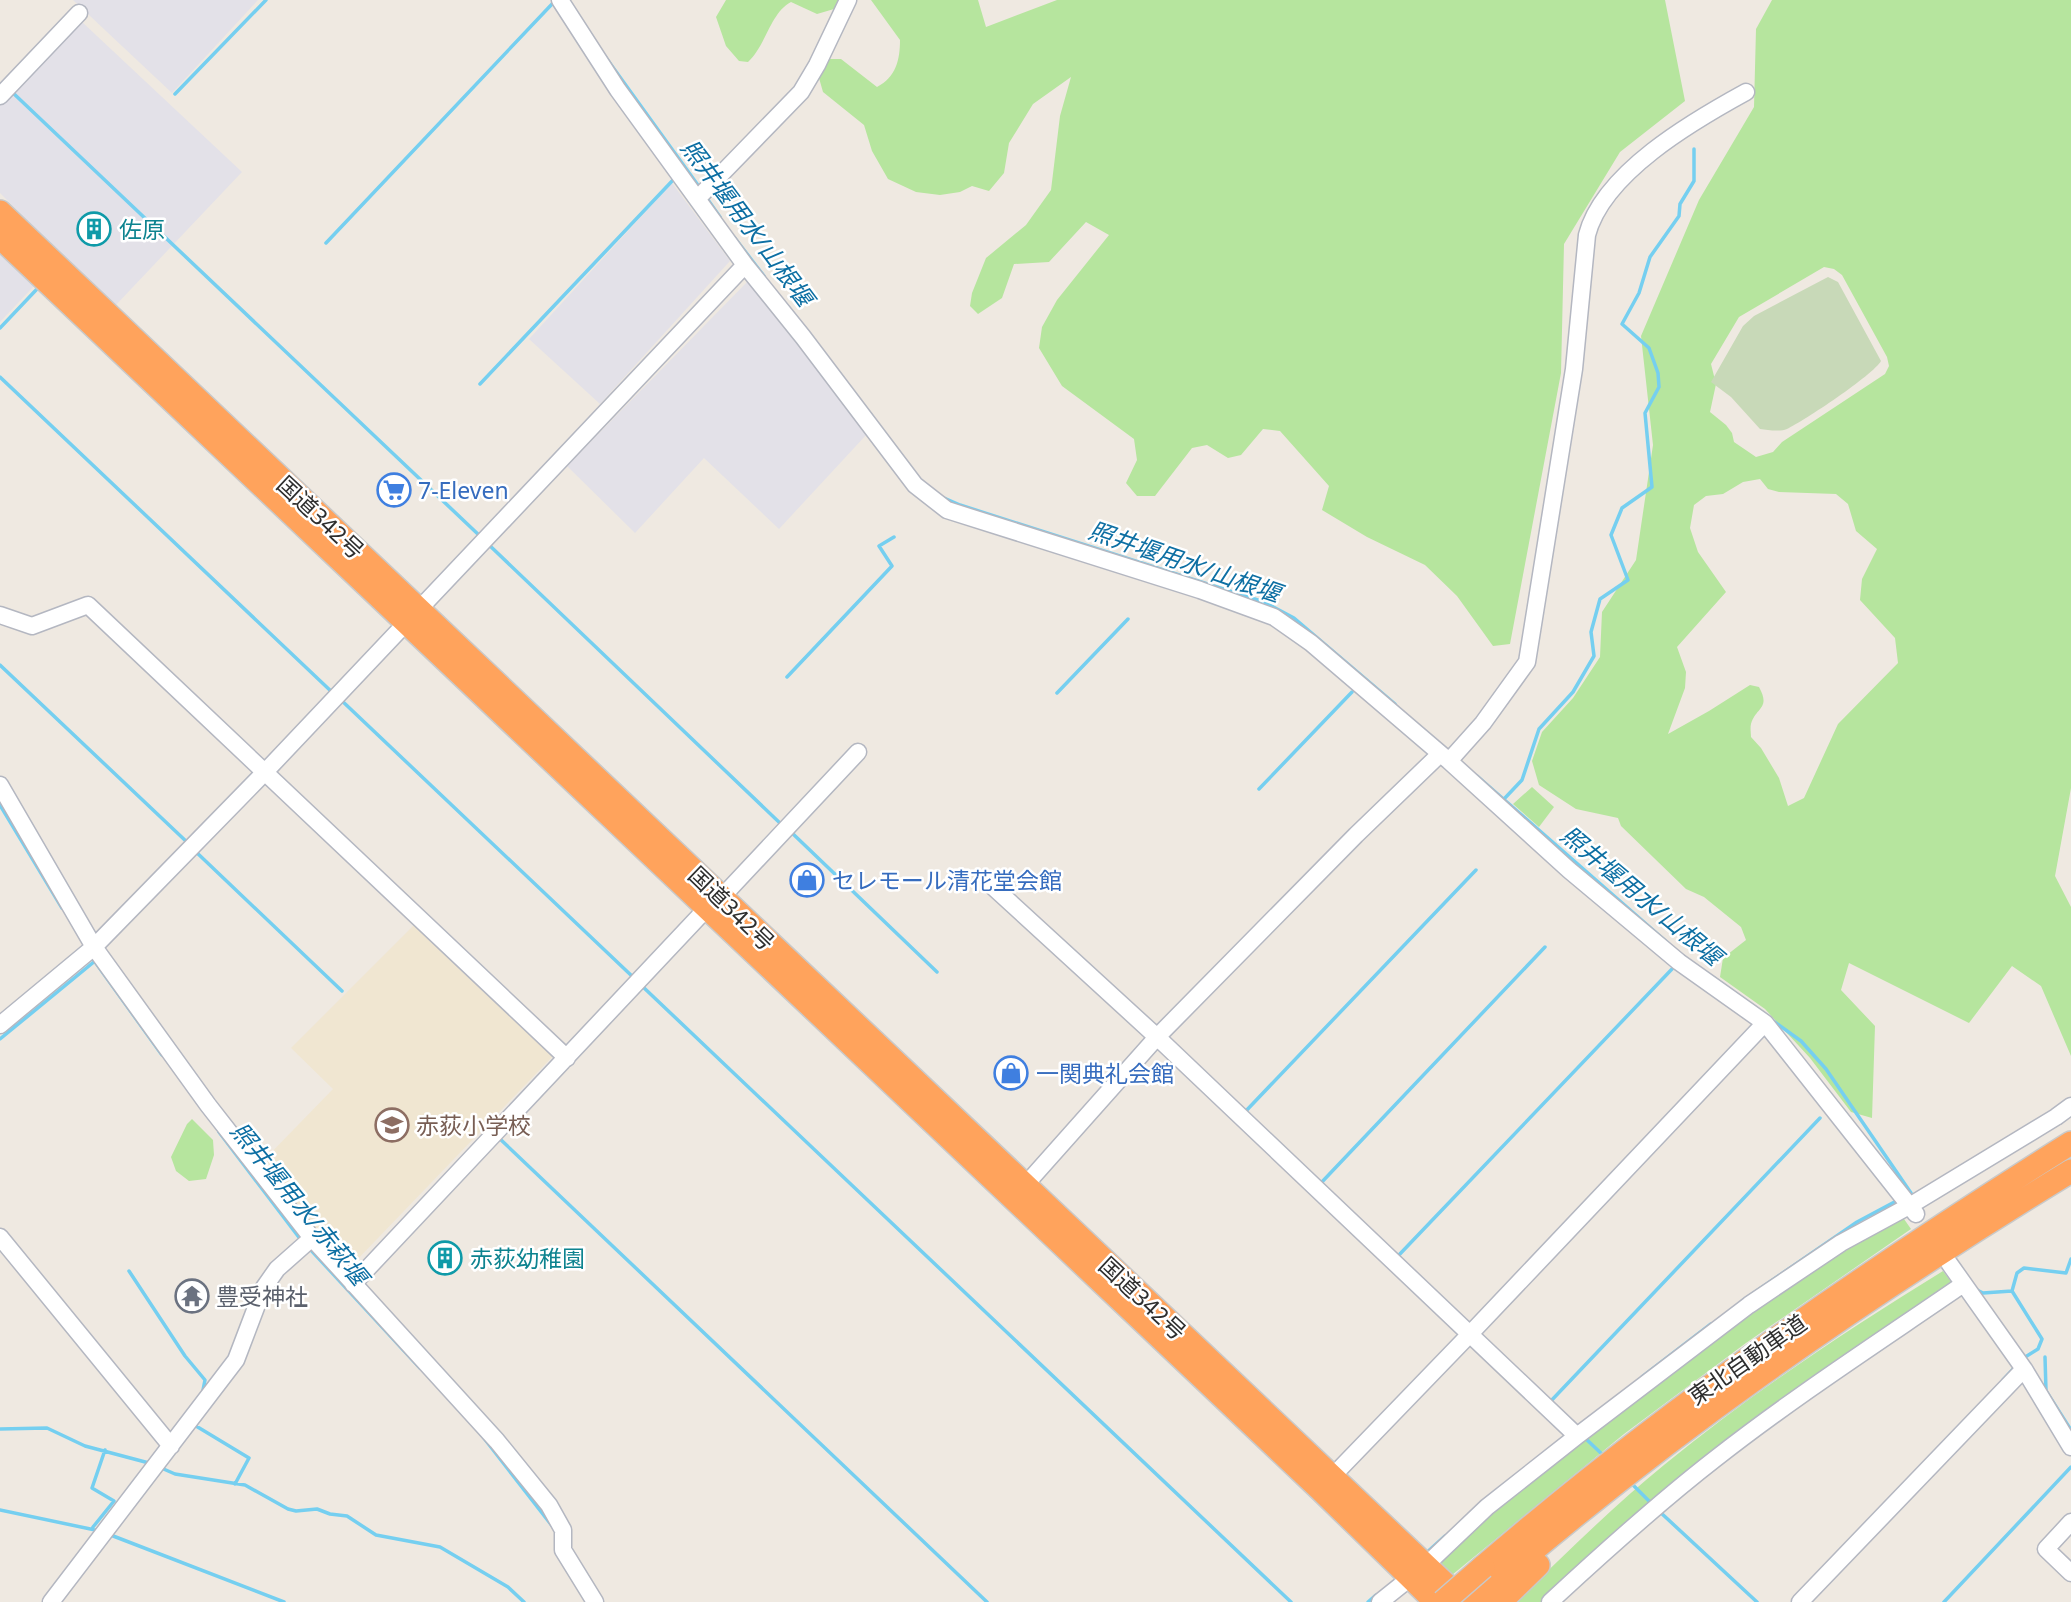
<svg xmlns="http://www.w3.org/2000/svg" width="2071" height="1602" font-family="'Noto Sans','Noto Sans JP',sans-serif">
<style>
.industrial{fill:#e3e1e8}
.education{fill:#f0e6d1}
.green{fill:#b6e59e;fill-rule:evenodd}
.cemetery{fill:#c8d9b8}
.lines{fill:none;stroke-linecap:round;stroke-linejoin:round}
.stream{stroke:#75cff0;stroke-width:3.5}
.minor-casing{stroke:#b4b7c1;stroke-width:19}
.highway-casing{stroke:#c9c9c9;stroke-width:26}
.minor{stroke:#fff;stroke-width:16}
.highway{stroke:#ffa35c;stroke-width:23}
.highway-bridge-casing{stroke:#c9c9c9;stroke-width:26;stroke-linecap:butt}
.highway-bridge{stroke:#ffa35c;stroke-width:23}
.labels{text-anchor:middle;dominant-baseline:central;stroke-width:5;stroke-linejoin:round;paint-order:stroke}
.culture-label{font-size:23px;fill:#0d838f;stroke:#fff;text-anchor:start}
.shop-label{font-size:23px;fill:#366cbe;stroke:#fff;text-anchor:start}
.street-label{font-size:23px;fill:#2e2e2e;stroke:#fff}
.education-label{font-size:23px;fill:#785e54;stroke:#fff;text-anchor:start}
.worship-label{font-size:23px;fill:#5b616d;stroke:#fff;text-anchor:start}
.water-label{font-size:24px;font-style:italic;fill:#0d6fa3;stroke:#fff}
</style>
<rect width="100%" height="100%" fill="#efe9e1"/>
<path class="industrial" d="M73,0H258L172,93Z
M81,21L242,172L114,307L0,193V104Z
M672,183L730,261L600,404L529,339Z
M0,255L34,286L0,322Z
M747,282L868,433L779,529L704,458L635,533L567,466Z"/>
<path class="education" d="M416,923L554,1055L354,1263L344,1264L314,1230L262,1162L333,1089L291,1048Z"/>
<path class="green" d="M726,0H840L834,9L817,14L791,2C770,13 766,46 748,62L739,61L726,46L716,17Z
M871,0H978L986,27L1057,0H1665L1685,101L1620,152L1564,244L1561,373L1510,644L1493,646L1457,596L1425,565L1367,537L1322,510L1329,486L1280,431L1263,429L1241,455L1228,458L1207,445L1192,448L1155,496H1137L1126,483L1137,460L1134,439L1062,386L1039,348L1042,327L1057,300L1109,235L1086,222L1049,262L1014,264L1002,298L978,314L970,306L972,293L986,258L1026,225L1051,190L1060,116L1071,77L1033,104L1009,143L1004,173L989,191L972,186L960,192L940,195L916,192L888,179L872,151L864,125L823,92L819,78L827,59H841L877,87C896,77 900,60 900,40Z
M1772,0H2071V788L2055,876L2071,907V1056L2041,986L2012,966L1969,1023L1849,963L1841,990L1875,1026L1872,1118L1851,1112L1810,1058L1765,1009L1720,977L1723,958L1746,940L1741,927L1704,897L1686,889L1621,826L1618,818L1576,809L1539,785L1532,761L1542,732L1573,698L1600,657L1602,612L1636,560L1653,445L1641,336L1699,200L1754,107L1756,29ZM1824,267L1834,269L1842,275L1887,357L1889,366L1885,374L1782,442L1773,452L1756,457L1734,442L1732,433L1726,425L1710,412L1716,384L1711,364L1739,317ZM1760,479L1768,489L1779,492L1836,494L1848,504L1856,531L1877,549L1862,579L1860,600L1895,638L1898,663L1838,724L1804,798L1788,806L1779,778L1761,748L1751,737C1751,733 1750,728 1751,724C1756,707 1771,709 1759,687L1750,685L1709,711L1668,734L1685,688L1686,672L1677,647L1726,592L1698,552L1690,528L1694,505L1706,496L1723,494L1743,482Z
M1532,787L1554,807L1539,827L1513,804Z
M192,1119L213,1140L214,1155L206,1179L189,1181L176,1171L171,1157L187,1124Z
M1896,1219H1904L1911,1229L1746,1343L1624,1434L1452,1575L1439,1562L1503,1501L1755,1308Z
M1943,1271L1952,1283L1699,1462L1542,1602H1515C1564,1556 1612,1507 1664,1465C1752,1393 1847,1330 1943,1271Z"/>
<path class="cemetery" d="M1828,277L1838,282L1881,361C1873,375 1804,421 1787,429C1779,432 1768,430 1760,429L1731,397L1711,382L1743,326L1754,316Z"/>
<g class="lines">
<path class="stream" d="M604,55L700,188
M12,92L481,537
M175,94L266,0
M706,197L720,217
M734,237L764,276
M326,243L553,3
M0,328L37,289
M0,377L334,694
M480,384L674,179
M944,498L960,505L1264,602L1294,618L1395,704
M487,543L782,825
M0,665L189,844
M787,677L892,566L879,546L894,537
M1057,693L1128,619
M340,699L634,978
M1477,776L1669,944
M1259,789L1352,692
M1504,799L1522,780L1539,729L1573,692L1594,656L1591,632L1600,599L1628,580L1611,535L1622,508L1652,487L1645,413L1659,387L1658,373L1649,348L1622,324L1639,293L1650,257L1679,216L1680,204L1694,181V149
M0,805L62,908
M791,832L937,972
M194,850L342,991
M93,959L162,1055
M1714,978L1801,1041L1826,1069L1911,1193L1907,1195
M642,986L1291,1602
M0,1039L95,961
M1243,1114L1476,870
M219,1132L301,1240
M499,1138L987,1602
M1320,1184L1545,947
M309,1248L420,1368
M1398,1256L1672,969
M129,1271L185,1356L205,1380L202,1395
M1975,1289L1983,1293L2012,1291L2042,1339L2038,1349L2022,1359
M2012,1291L2017,1273L2024,1268L2066,1273L2071,1259
M1742,1301L1857,1222L1900,1199
M2045,1357L2046,1391L2071,1430
M1642,1377L1711,1324
M2003,1380L2017,1365
M1549,1403L1820,1118
M196,1423V1426L249,1458L235,1484
M0,1429L47,1428L85,1446L149,1463
M480,1433L553,1527
M1585,1438L1605,1457
M159,1467L175,1474L245,1485L288,1509L296,1511L317,1509L330,1514L347,1516L376,1535L440,1547L508,1587L524,1602
M1630,1482L1652,1504
M0,1510L100,1531
M1660,1512L1757,1602
M93,1527L114,1501L92,1488L105,1450
M108,1534L284,1602
M1425,1554L1445,1536
M1368,1602L1376,1595
M1944,1602L2071,1467"/>
<defs>
<path id="minor" d="M560,0L618,90L745,265L803,337L915,485L947,510L1200,590L1274,617L1311,643L1449,761L1569,870L1679,962L1765,1023L1916,1214
M0,96L79,13
M698,198L801,92L817,65L848,0
M0,615L32,626L88,605L567,1058
M1449,761L1483,723L1527,662L1574,369L1587,235C1603,173 1693,121 1746,92
M0,785L94,947L208,1105L312,1238L497,1441L549,1505L563,1530V1550L595,1602
M990,884L1157,1037L1577,1436
M0,1025L94,947L265,772L745,265
M1020,1191L1157,1037L1356,835L1440,754
M0,1237L171,1446
M1949,1263L2024,1369L2071,1447
M353,1284L707,908L721,898L858,752
M1327,1482L1470,1334L1765,1023
M2071,1522L2046,1549L2071,1573
M51,1602L236,1360L263,1289L277,1269L312,1238
M1380,1602L1425,1566L1487,1507L1577,1436L1749,1305L1841,1243L1911,1205L2056,1117L2071,1106
M1550,1602C1604,1552 1657,1504 1715,1459C1794,1397 1879,1342 1962,1285
M1800,1602L2024,1369"/>
<path id="highway" d="M0,212L1464,1602
M0,237L1320,1489L1436,1602
M1483,1567C1666,1409 1866,1272 2071,1143
M1473,1602C1658,1439 1861,1299 2071,1171
M1500,1602L1538,1565"/>
</defs>
<use href="#minor" class="minor-casing"/>
<use href="#highway" class="highway-casing"/>
<use href="#minor" class="minor"/>
<use href="#highway" class="highway"/>
<defs>
<path id="highway-bridge" d="M1443,1602L1483,1567"/>
</defs>
<use href="#highway-bridge" class="highway-bridge-casing"/>
<use href="#highway-bridge" class="highway-bridge"/>
</g>
<defs>
<symbol id="building-ring" viewBox="-11 -11 22 22"><circle r="9.5" fill="#fff" stroke="#0f9aa8" stroke-width="1.5"/><path d="M-4-6H4V6H1V3H-1V6H-4ZM-2.5-4.3h1.7v1.8h-1.7ZM.8-4.3h1.7v1.8H.8ZM-2.5-1h1.7V.8h-1.7ZM.8-1h1.7V.8H.8Z" fill="#0f9aa8"/></symbol>
<symbol id="supermarket-ring" viewBox="-11 -11 22 22"><circle r="9.5" fill="#fff" stroke="#3f7fe0" stroke-width="1.5"/><path d="M-6-5.5h2.5l.6 2H6L4.5 2H-2.5L-4.4-4H-6ZM-1.5 3.2a1.3 1.3 0 1 0 .1 0ZM3 3.2a1.3 1.3 0 1 0 .1 0Z" fill="#3f7fe0"/></symbol>
<symbol id="shop-ring" viewBox="-11 -11 22 22"><circle r="9.5" fill="#fff" stroke="#3f7fe0" stroke-width="1.5"/><path d="M-5-2.5h2.3a2.7 3.5 0 0 1 5.4 0H5L5.5 6h-11ZM-1.5-2.5h3a1.5 2.3 0 0 0-3 0Z" fill="#3f7fe0"/></symbol>
<symbol id="school-ring" viewBox="-11 -11 22 22"><circle r="9.5" fill="#fff" stroke="#8d6e63" stroke-width="1.5"/><path d="M0-5L7-2L0 1L-7-2ZM-4 1L0 2.5L4 1V4Q0 6-4 4Z" fill="#8d6e63"/></symbol>
<symbol id="temple-ring" viewBox="-11 -11 22 22"><circle r="9.5" fill="#fff" stroke="#6b7280" stroke-width="1.5"/><path d="M0-6L5-2H3V0L6.5 2.5H4V6H1.5V3h-3V6H-4V2.5H-6.5L-3 0V-2H-5Z" fill="#6b7280"/></symbol>
</defs>
<g fill-rule="evenodd">
<use href="#building-ring" x="75" y="210" width="38" height="38"/>
<use href="#supermarket-ring" x="375" y="471" width="38" height="38"/>
<use href="#shop-ring" x="788" y="861" width="38" height="38"/>
<use href="#shop-ring" x="992" y="1054" width="38" height="38"/>
<use href="#school-ring" x="373" y="1106" width="38" height="38"/>
<use href="#building-ring" x="426" y="1239" width="38" height="38"/>
<use href="#temple-ring" x="173" y="1277" width="38" height="38"/>
</g>
<g class="labels">
<g class="culture-label">
<text x="119" y="229">佐原</text>
<text x="470" y="1258">赤荻幼稚園</text>
</g>
<g class="shop-label">
<text x="418" y="490">7-Eleven</text>
<text x="832" y="880">セレモール清花堂会館</text>
<text x="1036" y="1073">一関典礼会館</text>
</g>
<g class="street-label">
<text transform="translate(321 517) rotate(43)">国道342号</text>
<text transform="translate(732 908) rotate(44)">国道342号</text>
<text transform="translate(1143 1298) rotate(43)">国道342号</text>
<text transform="translate(1747 1359) rotate(-35)">東北自動車道</text>
</g>
<g class="education-label">
<text x="416" y="1125">赤荻小学校</text>
</g>
<g class="worship-label">
<text x="216" y="1296">豊受神社</text>
</g>
<g class="water-label">
<text transform="translate(748 222) rotate(53)">照井堰用水/山根堰</text>
<text transform="translate(1185 561) rotate(19)">照井堰用水/山根堰</text>
<text transform="translate(1642 895) rotate(40)">照井堰用水/山根堰</text>
<text transform="translate(300 1203) rotate(51)">照井堰用水/赤萩堰</text>
</g>
</g>
</svg>
